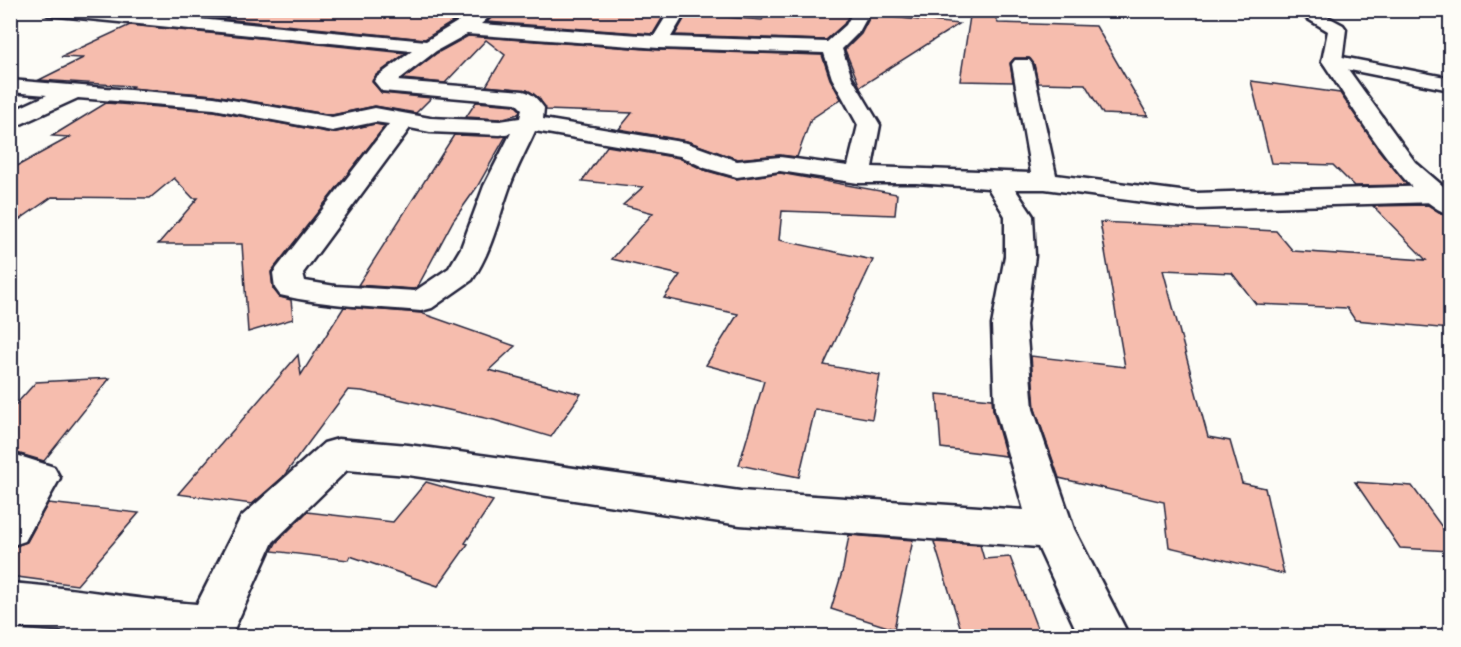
<svg xmlns="http://www.w3.org/2000/svg" width="1461" height="647" font-family="Itim,sans-serif">
<style>
.building{fill:#f6bdae;stroke:#22223b;stroke-width:1.5}
.lines{fill:none;stroke-linecap:round;stroke-linejoin:round}
.minor-casing{stroke:#22223b;stroke-width:5}
.tertiary-casing{stroke:#22223b;stroke-width:5}
.minor{fill:#fdfcf7;fill-rule:evenodd}
.tertiary{fill:#fdfcf7;fill-rule:evenodd}
</style>
<rect width="100%" height="100%" fill="#fdfcf7"/>
<filter id="ink" filterUnits="userSpaceOnUse"><feTurbulence type="fractalNoise" baseFrequency=".0167" numOctaves="2"/><feDisplacementMap in="SourceGraphic" scale="12" xChannelSelector="R" yChannelSelector="G"/><feConvolveMatrix kernelMatrix="1 2 1 2 8 2 1 2 1" color-interpolation-filters="sRGB"/></filter>
<g filter="url(#ink)">
<path class="building" d="M207,10H472L425,39L194,16Z
M499,10L573,14L576,10L666,12L653,34L487,22Z
M769,10L850,13L844,24L826,40L675,35L687,14L762,20Z
M971,10H992L998,23L1096,26L1148,116L1103,114L1085,84L1038,83L1034,64L1029,58H1015L1010,63L1013,82L960,81Z
M871,15L959,24L860,87L845,50L861,34Z
M130,25L406,53L376,75L372,82L382,93L431,98L416,113L375,106L332,115L214,95L130,88L133,86L39,80L83,58L61,57Z
M468,36L659,50L822,55L830,79L841,99L811,119L797,157L780,155L737,159L687,141L619,129L632,113L546,110L539,98L527,90L486,86L505,55L486,40L445,83L403,79L437,53Z
M1251,81L1340,93L1378,149L1407,185L1354,186L1333,165L1271,163Z
M476,102L515,105L520,110L518,114L500,119L466,117Z
M106,103L214,111L332,133L375,124L385,126L271,272L273,289L280,297L291,300L293,319L248,332L242,244H158L198,198H193L174,178L150,198L52,197L10,226V170L70,137L52,136Z
M454,135L506,136L477,187L453,221L418,286L414,289L358,285Z
M607,146L679,158L704,170L736,179L780,173L897,194L895,215L782,211L779,240L873,260L824,365L880,375L872,419L815,409L799,477L739,465L764,381L706,365L738,314L664,298L680,275L612,259L653,213L623,205L643,187L582,181Z
M1428,205L1450,219V329L1355,320L1347,308L1256,304L1232,273L1163,270L1208,437L1230,441L1242,483L1265,488L1284,574L1169,547L1164,502L1059,478L1035,409L1031,356L1125,367L1100,222L1276,231L1293,251L1426,260L1373,206Z
M344,307L421,313L515,346L489,370L581,394L551,437L494,420L362,391L348,390L283,477L252,504L178,494L298,355L301,375Z
M110,378L44,461L10,451V411L36,382Z
M937,394L992,399L993,410L1006,456L941,448Z
M426,482L493,501L465,543L468,544L438,586L350,556L348,560L272,551L276,543L307,512L393,522Z
M1355,482L1412,486L1450,538V551L1400,548Z
M48,503L139,513L77,585L10,576V548L27,542Z
M849,535L913,540L894,629L831,609L843,569Z
M934,542L980,545L984,559L1010,557L1040,636H963Z"/>
<g class="lines">
<defs>
<path id="minor" d="M40,10H106L426,41L477,10H497L481,24L654,36L670,10H687L671,37L827,42L846,25L854,10H871L859,32L842,49L852,78L880,125L872,167L1031,173L1012,64L1015,60H1029L1032,64L1056,175L1196,193L1437,186L1446,188L1450,194L1446,200L1437,202L1196,209L1045,189H1015L1033,216L1035,256L1026,325L1033,409L1074,529L1129,636H1079L1038,547L740,525L408,475L347,470L273,542L231,636H98L60,630L10,627V583C73,587 134,600 197,604L241,517L324,443L338,439L408,445L740,491L1024,510L995,409L992,325L1005,256V216L988,188L916,183H858L780,171L737,177L705,168L680,156L535,131C527,149 517,167 510,186C498,219 492,251 472,280L432,308L421,311C374,307 326,306 280,295L275,288L273,273L389,124L375,122L332,131L214,109L78,98L10,129V112L47,95L10,92V80L214,97L332,117L375,108L430,118L500,121L520,118L522,109L516,103L382,91L374,81L377,77L412,51L48,15ZM467,34L659,48L824,53L832,78L858,125L848,166L780,157L737,161L687,143L543,119L544,108C538,100 533,93 523,91L397,81L436,51ZM410,128L430,132L500,135L511,133L484,186L461,248L449,268L415,291L335,286L305,281L303,273Z
M1332,55L1450,78V90L1325,65L1322,61L1325,57Z
M10,453L54,467L60,478L25,541L10,546V490L14,485L10,484Z"/>
<path id="tertiary" d="M1293,10H1315L1343,25L1346,29L1342,61L1415,162L1450,192V214C1410,206 1346,96 1322,61L1328,31Z"/>
</defs>
<use href="#minor" class="minor-casing"/>
<use href="#tertiary" class="tertiary-casing"/>
<use href="#minor" class="minor"/>
<use href="#tertiary" class="tertiary"/>
</g>
</g>
<rect width="1461" height="647" fill="none" stroke="#fdfcf7" stroke-width="36"/>
<rect x="18" y="18" width="1425" height="611" fill="none" stroke="#22223b" stroke-width="2" filter="url(#ink)"/>
</svg>
